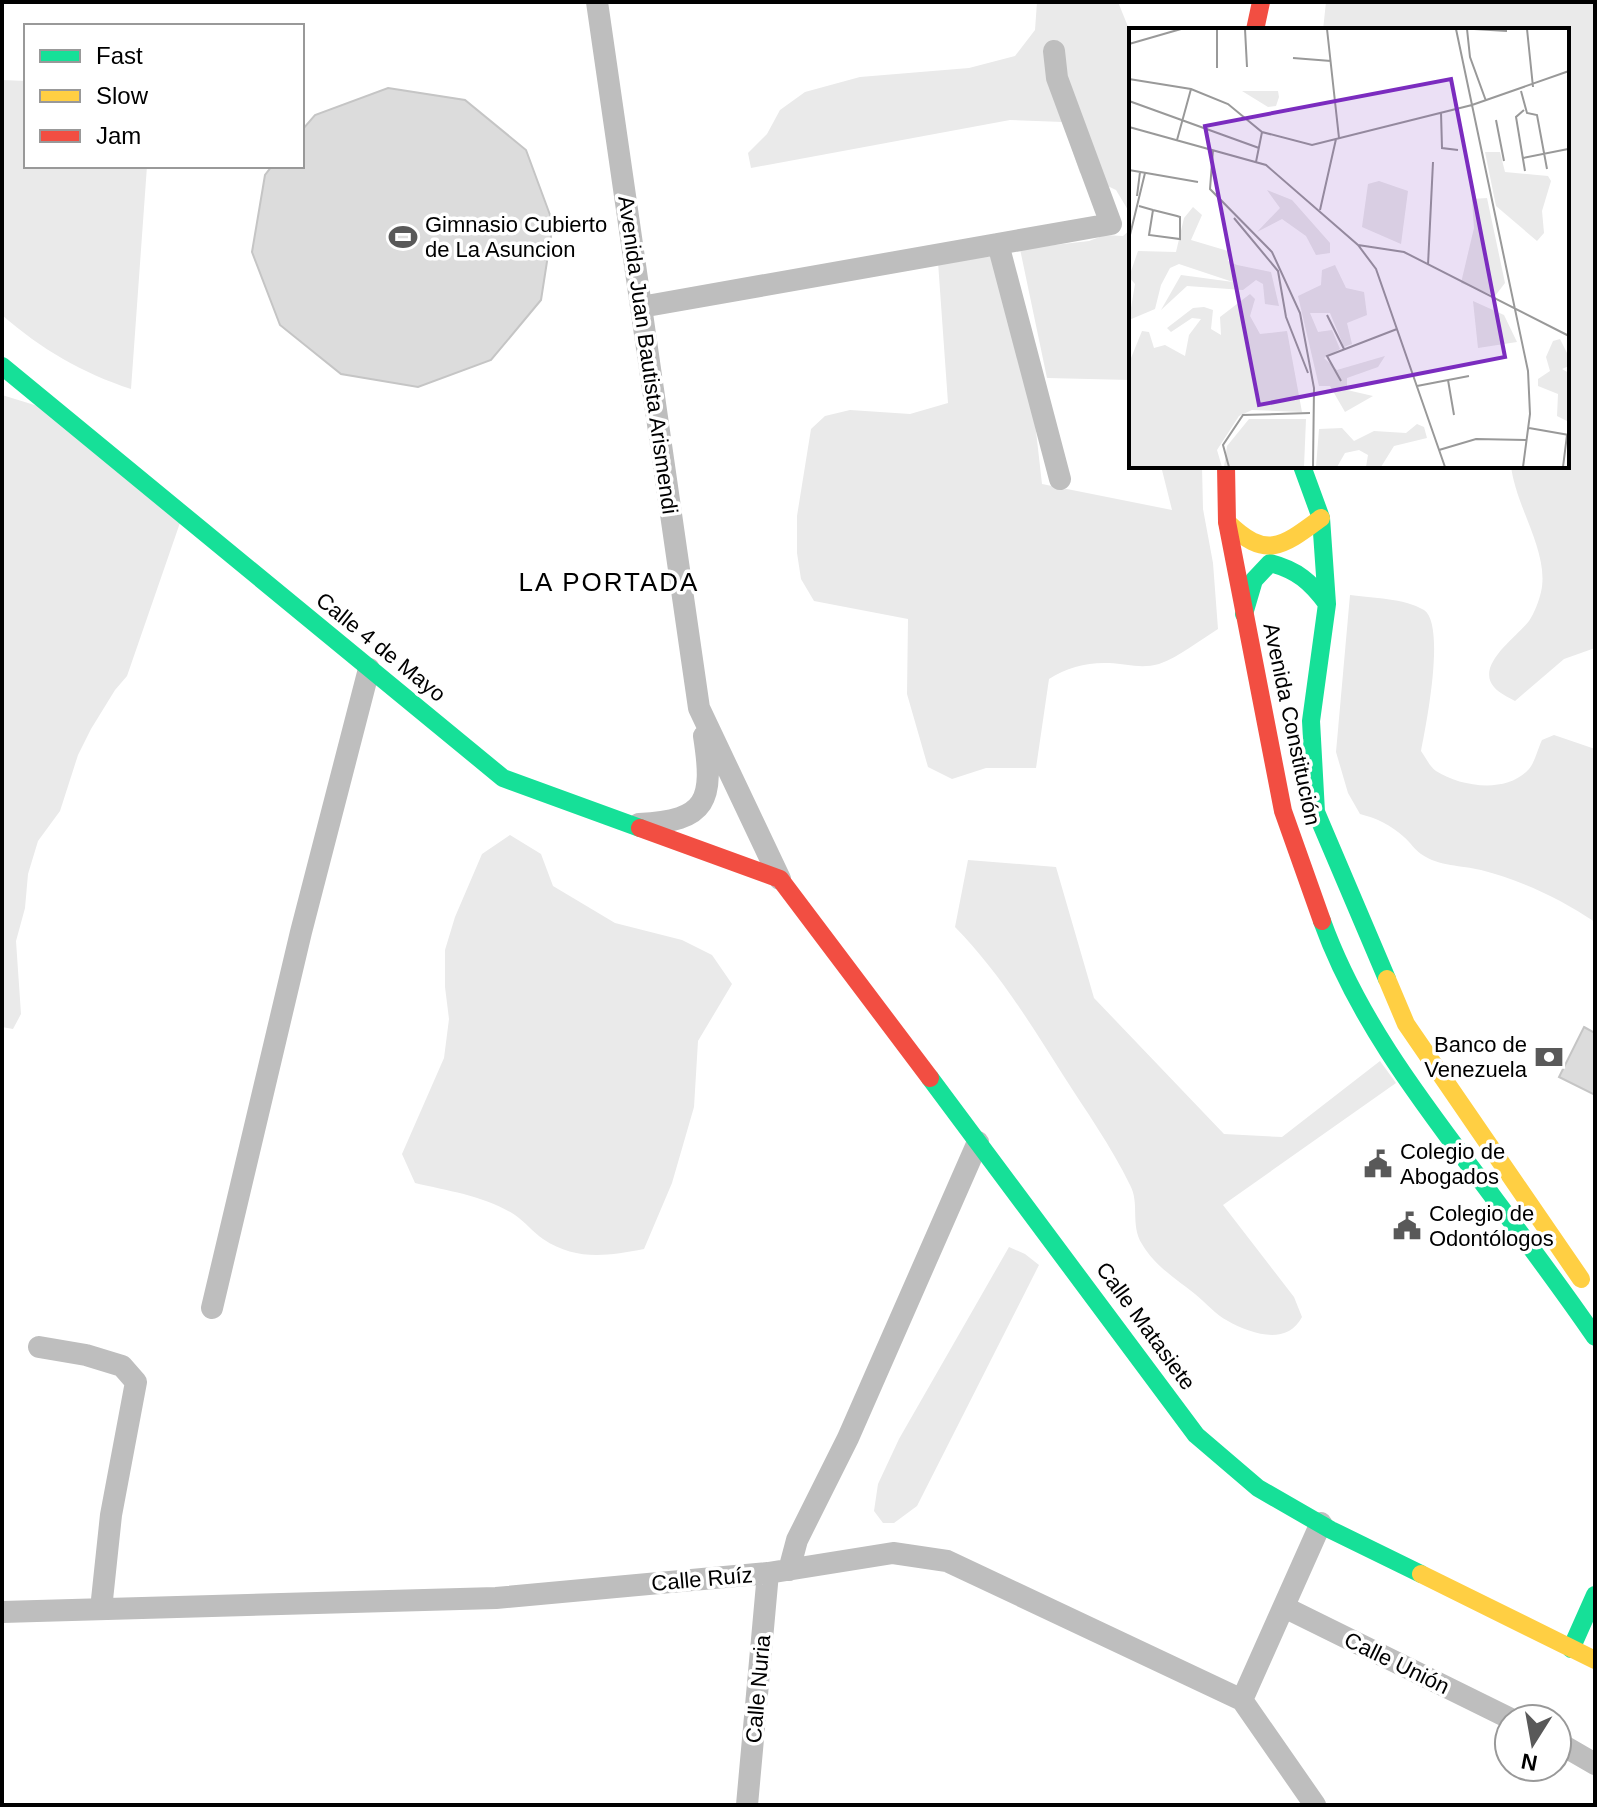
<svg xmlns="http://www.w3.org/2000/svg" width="1597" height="1807" font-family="Helvetica,sans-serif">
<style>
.green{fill:#eaeaea}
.building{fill:#dcdcdc;stroke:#c5c5c5;stroke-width:2}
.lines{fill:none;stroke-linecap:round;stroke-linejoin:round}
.street{stroke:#bebebe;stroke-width:22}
.fast{stroke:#16e098;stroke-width:18}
.slow{stroke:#ffcf43;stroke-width:18}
.jam{stroke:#f24e42;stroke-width:18}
.labels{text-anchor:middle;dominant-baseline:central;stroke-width:7;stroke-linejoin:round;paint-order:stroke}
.poi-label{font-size:22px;fill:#000;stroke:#fff;text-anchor:start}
.street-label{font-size:22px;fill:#000;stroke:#fff}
.quarter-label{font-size:26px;letter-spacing:2px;fill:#000;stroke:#fff}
.inset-road{fill:none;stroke:#999;stroke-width:2}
.view{fill:#7b2cbf;fill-opacity:0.15;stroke:#7b2cbf;stroke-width:4}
.inset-edge{fill:none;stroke:#000;stroke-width:4}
</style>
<rect width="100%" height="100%" fill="#fff"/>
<path class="green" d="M1037,2H1118L1131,34V215L1116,190L1080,173L1063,122L1010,120L751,168L748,153L767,134L780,110L805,92L860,77L969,68L1015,56L1035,30Z
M1326,2H1595V648L1564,659L1515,701C1508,697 1499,693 1494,687C1475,665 1517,637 1529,621C1534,614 1539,601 1541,592C1550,553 1516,508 1511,466H1567V30H1323Z
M2,80L26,81V166H147L131,389C82,373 41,349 2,315Z
M1131,229V380L1047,378L1020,249L1089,241L1105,235L1123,236Z
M975,251L995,259L1032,396L1042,484L1172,510L1161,466H1202L1203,509L1213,563L1218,629C1200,640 1179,657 1159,664C1141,669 1127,664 1109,663C1088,662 1067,667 1049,679L1036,768H986L952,779L928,767L907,694L908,619L814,601L801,579L797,553V516L811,429L825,416L850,410L910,414L948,403L938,262Z
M2,395L41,407L182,517L127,676L115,690L91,729L78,755L60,811L38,841L28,874L25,908L16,941L21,1014L13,1029L2,1027Z
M1350,595C1372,598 1404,598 1424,610C1446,625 1426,726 1421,751C1426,758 1430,767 1436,771C1461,787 1507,794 1529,769C1535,762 1538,748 1542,740L1554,735L1595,749V922C1559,898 1523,881 1481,870C1461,865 1440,867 1421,854C1415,850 1410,842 1404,837C1391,825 1376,818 1360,814L1348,793L1336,752Z
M510,835L541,854L553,886L615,923L682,940L712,955L732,984L698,1041L694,1107L672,1183L644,1249C607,1256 576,1261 543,1239C533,1232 525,1222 515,1215C485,1196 449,1191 415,1183L402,1154L444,1058L449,1019L445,987V950L455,917L482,854Z
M968,860L1056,867L1094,998L1224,1134L1282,1137L1380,1061L1396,1083L1223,1205L1294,1297L1302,1317C1287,1346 1251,1334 1228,1321C1216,1315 1205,1302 1195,1294C1176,1279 1154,1265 1142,1244C1130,1225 1140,1203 1130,1185C1111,1146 1086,1111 1063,1075C1030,1023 999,972 955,927Z
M1009,1247L1025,1254L1039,1265L917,1506L894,1523H883L874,1511L878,1484L899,1439Z"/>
<path class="building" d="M388,88L465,100L526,150L553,223L541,300L491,360L418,387L341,374L280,325L252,252L265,175L272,166H302V130L315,115Z
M1584,1027L1595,1033V1095L1559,1077Z"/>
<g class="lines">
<path class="street" d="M597,2L699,708L780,879
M998,244L1060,479
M641,307L1111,224L1057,78L1054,51
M639,824C708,821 714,800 704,736
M212,1308L301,932L369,669
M39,1347L86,1355L122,1366L136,1382L111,1515L101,1609
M789,1570L797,1540L848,1438L978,1142
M1284,1607L1511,1719
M2,1612L496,1598L768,1573L893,1553L947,1561L1242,1700L1315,1805
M1242,1700L1321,1523
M1557,1742L1595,1764
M747,1805L768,1573"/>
<path class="fast" d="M2,366L503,778L640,828
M1302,466L1321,518L1327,604L1311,721L1316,812L1387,979
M1244,614L1254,580L1270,563C1297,570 1311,582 1327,604
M1322,921C1355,1013 1415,1093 1473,1170C1514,1225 1556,1280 1595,1337
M930,1078L1196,1435L1258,1488L1331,1530L1421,1574
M1571,1649L1595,1595"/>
<path class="slow" d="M1227,522C1266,560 1282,547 1321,518
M1387,979L1406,1024L1581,1279
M1421,1574L1595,1660"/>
<path class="jam" d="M1255,30L1261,2
M1226,466L1227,522L1283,811L1322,921
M640,828L780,879L930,1078"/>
</g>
<defs>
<symbol id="stadium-bare" viewBox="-9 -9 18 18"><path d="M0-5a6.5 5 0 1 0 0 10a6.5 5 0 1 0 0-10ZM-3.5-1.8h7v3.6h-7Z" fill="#595959" stroke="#fff" stroke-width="2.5" paint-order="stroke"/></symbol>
<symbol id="bank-bare" viewBox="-9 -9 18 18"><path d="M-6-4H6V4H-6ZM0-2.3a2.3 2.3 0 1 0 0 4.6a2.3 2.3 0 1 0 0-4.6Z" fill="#595959" stroke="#fff" stroke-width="2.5" paint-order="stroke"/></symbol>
<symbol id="civic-bare" viewBox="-9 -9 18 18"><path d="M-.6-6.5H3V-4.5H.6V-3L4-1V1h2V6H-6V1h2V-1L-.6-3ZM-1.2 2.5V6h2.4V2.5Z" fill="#595959" stroke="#fff" stroke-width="2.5" paint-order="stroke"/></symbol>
</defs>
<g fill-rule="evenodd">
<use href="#stadium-bare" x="383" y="217" width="40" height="40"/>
<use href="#bank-bare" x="1529" y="1037" width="40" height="40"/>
<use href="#civic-bare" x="1358" y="1144" width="40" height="40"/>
<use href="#civic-bare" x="1387" y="1206" width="40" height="40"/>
</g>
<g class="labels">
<g class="poi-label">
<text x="425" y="224">Gimnasio Cubierto<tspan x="425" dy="25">de La Asuncion</tspan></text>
<text x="1527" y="1044" text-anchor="end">Banco de<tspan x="1527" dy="25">Venezuela</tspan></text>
<text x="1400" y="1151">Colegio de<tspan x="1400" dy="25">Abogados</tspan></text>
<text x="1429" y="1213">Colegio de<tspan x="1429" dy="25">Odontólogos</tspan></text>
</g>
<g class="street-label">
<text transform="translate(648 355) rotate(82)">Avenida Juan Bautista Arismendi</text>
<text transform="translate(381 647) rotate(39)">Calle 4 de Mayo</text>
<text transform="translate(1292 724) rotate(78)">Avenida Constitución</text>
<text transform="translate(1146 1326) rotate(54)">Calle Matasiete</text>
<text transform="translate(702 1579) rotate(-5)">Calle Ruíz</text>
<text transform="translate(1397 1663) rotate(26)">Calle Unión</text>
<text transform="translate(758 1689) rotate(-85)">Calle Nuria</text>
</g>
<g class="quarter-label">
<text x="609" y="582">LA PORTADA</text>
</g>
</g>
<g transform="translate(1129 28)">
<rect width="440" height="440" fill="#fff"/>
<path d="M113,63H149L150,69L147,78L139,79ZM356,124H371L376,144L419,148L422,153L413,183L415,205L408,213L367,178ZM250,153L279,163L272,216L233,199L239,156ZM138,162L163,172L201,215V225L187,227L177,208L153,191L128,204L151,180ZM358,170L376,255L366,268L332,255L345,200L343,171ZM64,179L73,187L62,212L99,223V233L108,237L142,244L150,278L136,276L134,256L127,252L114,262L58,258L32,282L52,247L104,254L50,236L41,240L32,257L26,281L0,292L6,256L0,249L9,223L47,224L55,190ZM206,237L217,260L235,264L238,287L218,295L223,316L215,319L201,285H181L189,304L203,302L211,321L195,330L208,342L256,328L249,339L218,350V362L244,368L216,384L201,358H190L169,268L192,257L193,242ZM121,266L126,271L121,288L131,306L158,303L173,384L123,382L110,388L88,422L93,439H0V335L13,303L20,304L25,320L36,317L56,328L60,307L72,291L63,290L42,304L38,300L64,280L75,279L84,282L82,301L92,307L91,289ZM344,273L375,287L388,314L349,320ZM431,311L440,329V338L433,341L440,345V394L428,388L429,366L409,358V351L421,343L417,329L424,313ZM120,391H177L175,439H95L98,418ZM288,396L295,399L298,410L265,418L252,439H237L239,427L230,422L216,425L208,439H187L190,401L213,400L225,413L245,403L277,405Z" fill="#eaeaea"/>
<path class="inset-road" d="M88,1V40M116,1L118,39M198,1L210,110M327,1L399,343L401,386L394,439M338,1L341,29L357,73M345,1L378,3M398,1L404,59M0,16L52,1M164,30L202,33M0,51L62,61L99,76L133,104L183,117L343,77L440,43M392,63L398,85L408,87L418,141M0,73L130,120M395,82L387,89L396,143M312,84L313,120L329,122M367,92L375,133M0,99L137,137L229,217L247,241L316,439M48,112L62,61M84,122L81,161L143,224L171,285L185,360L184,439M394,130L439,121M127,134L133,104M0,142L69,154M8,168L11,144M10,178L24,182L48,188L51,189V211L20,207L24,182M191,182L207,111M105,190L149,243L157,289L179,345M0,211L16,145M229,217L275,224L440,308M299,237L304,134M198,287L215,321M319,352L325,387M212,353L198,328L268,301M288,358L340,348M400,400L440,407M310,422L347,411L398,412M100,439L94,417L114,387L181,385M434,439L438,407"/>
<path class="view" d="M322,51L376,329L130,377L76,98Z"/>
<rect width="440" height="440" class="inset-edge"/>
</g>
<rect width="1597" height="1807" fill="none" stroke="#000000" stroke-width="8"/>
<rect x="24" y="24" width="280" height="144" fill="#ffffff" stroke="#999999" stroke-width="2"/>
<rect x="40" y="50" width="40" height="12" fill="#16e098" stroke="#999999" stroke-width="2"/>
<text x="96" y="64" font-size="24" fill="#000000">Fast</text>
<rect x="40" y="90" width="40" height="12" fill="#ffcf43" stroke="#999999" stroke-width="2"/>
<text x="96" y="104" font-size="24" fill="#000000">Slow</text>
<rect x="40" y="130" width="40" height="12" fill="#f24e42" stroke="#999999" stroke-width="2"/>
<text x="96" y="144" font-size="24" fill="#000000">Jam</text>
<g transform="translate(1533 1743) rotate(191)"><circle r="38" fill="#ffffff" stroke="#999999" stroke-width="2"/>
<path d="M0-6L14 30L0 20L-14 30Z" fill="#595959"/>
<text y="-12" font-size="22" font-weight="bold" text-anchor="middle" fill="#000000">N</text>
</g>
</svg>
